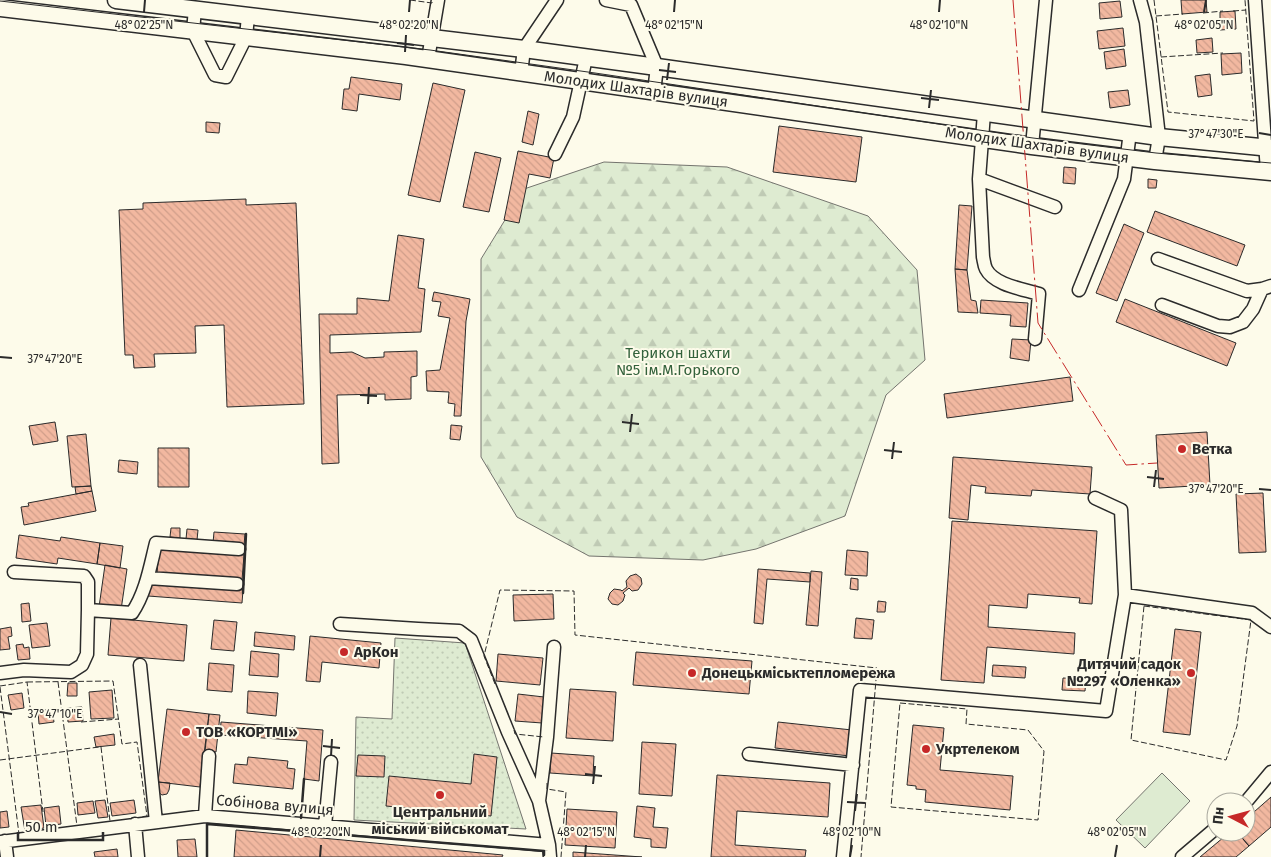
<svg xmlns="http://www.w3.org/2000/svg" width="1271" height="857" font-family="'Fira Sans',sans-serif">
<style>
.grass{fill:url(#grass-dots);stroke:#74746e}
.forest{fill:url(#forest-firs);stroke:#74746e}
.garden{fill:#deebd1;stroke:#74746e}
.building{fill:url(#building-back-hatch);stroke:#2b2b2b}
.lines{fill:none;stroke-linecap:round;stroke-linejoin:round}
.minor-casing{stroke:#2b2b2b;stroke-width:15}
.major-casing{stroke:#2b2b2b;stroke-width:19}
.minor{stroke:#fdfbea;stroke-width:12}
.major{stroke:#fdfbea;stroke-width:16}
.tram{stroke:#2b2b2b;stroke-width:1}
.fence{stroke:#2b2b2b;stroke-width:1;stroke-dasharray:6 2.5;stroke-linecap:butt}
.wall{stroke:#2b2b2b;stroke-width:2.5}
.power{stroke:#c62828;stroke-width:1;stroke-dasharray:18 4 2.5 4;stroke-linecap:butt}
.ticks{fill:none;stroke:#2b2b2b;stroke-width:2}
.poi-dot{fill:#c62828;stroke:#fdfbea;stroke-width:2}
.labels{text-anchor:middle;dominant-baseline:central;stroke-width:4;stroke-linejoin:round;paint-order:stroke}
.street-label{font-size:15px;fill:#2b2b2b;stroke:#fdfbea}
.park-label{font-size:15px;fill:#34623c;stroke:#fdfbea}
.poi-label{font-size:15px;font-weight:bold;fill:#2b2b2b;stroke:#fdfbea;text-anchor:start}
.ticks-label{font-size:12px;text-anchor:middle;fill:#2b2b2b;stroke:#fdfbea;stroke-width:4;stroke-linejoin:round;paint-order:stroke}
</style>
<defs>
<pattern id="grass-dots" width="8" height="8" patternUnits="userSpaceOnUse" patternTransform="scale(1.25)"><rect width="8" height="8" fill="#deebd1"/><path d="M2 2h.1M6 6h.1" fill="none" stroke="#bfcab4" stroke-width="1.8" stroke-linecap="round"/></pattern>
<pattern id="forest-firs" width="22" height="20" patternUnits="userSpaceOnUse" patternTransform="scale(1.25)"><rect width="22" height="20" fill="#deebd1"/><path d="M5 1l3.5 6h-7zM16 11l3.5 6h-7z" fill="#bfcab4"/></pattern>
<pattern id="building-back-hatch" width="6" height="6" patternUnits="userSpaceOnUse" patternTransform="scale(1.25)"><rect width="6" height="6" fill="#f2b8a0"/><path d="M-1 5l2 2M0 0l6 6M5-1l2 2" fill="none" stroke="#d09e8a"/></pattern>
</defs>
<rect width="100%" height="100%" fill="#fdfbea"/>
<path class="grass" d="M395,638L465,643L526,829L354,820L356,717L392,719Z"/>
<path class="forest" d="M604,162L727,167L868,216L917,270L925,360L886,395L845,516L756,549L703,560L589,556L517,517L481,457V259L524,189Z"/>
<path class="garden" d="M1162,773L1190,801L1145,848L1116,820Z"/>
<path class="building" d="M1181,0H1206L1207,12L1182,14Z
M1120,1L1122,17L1100,19L1099,3Z
M1235,11L1236,29L1220,30V12Z
M1123,28L1125,46L1099,49L1097,31Z
M1212,38L1213,52L1197,53L1196,40Z
M1124,49L1126,66L1106,69L1104,52Z
M1241,53L1242,73L1222,75L1221,54Z
M1210,74L1212,95L1198,97L1195,76Z
M351,77L402,84L400,100L359,94L357,111L342,109L344,89H349Z
M433,83L465,90L440,202L408,195Z
M1128,90L1130,105L1110,108L1108,92Z
M528,111L539,114L533,145L522,142Z
M206,122L220,123L219,133L206,132Z
M779,126L862,137L856,182L773,172Z
M518,151L554,158L550,178L529,174L519,223L504,220Z
M475,152L501,158L489,212L463,207Z
M1064,167L1076,168L1075,184L1063,183Z
M1148,179L1157,180L1156,188H1148Z
M246,199V205L296,203L304,404L227,407L224,325L195,326L196,353L154,354L155,367L134,368L133,355H125L119,210L143,209V203Z
M959,205L972,206L967,270L955,269Z
M1155,211L1245,245L1237,266L1147,232Z
M1124,224L1144,233L1117,301L1096,293Z
M398,235L424,239L418,288L425,289L421,332L330,335V353L352,352L365,358L384,357V352L417,351V376L411,377V399L385,400V394L337,395L339,463L322,464L319,314H357V298L389,301Z
M955,269L967,270L971,300L976,301L978,313L958,312Z
M434,292L470,299L466,321L461,416H454L455,404L448,403L449,392L427,391L426,371L440,370L450,318L438,316L441,302L432,301Z
M1125,299L1236,343L1227,366L1116,322Z
M981,300L1028,303L1026,327L1010,326L1011,315L980,313Z
M1012,339L1031,340L1029,361L1010,358Z
M1070,377L1073,401L947,418L944,394Z
M55,422L58,441L33,445L29,426Z
M451,425L462,426L460,440L450,439Z
M1207,432L1210,485L1159,488L1156,435Z
M86,434L91,486L72,487L67,436Z
M158,448H189V487H158Z
M953,457L1092,467L1090,494L1032,490L1031,496L985,493L986,487L971,485L968,520L949,518Z
M119,460L138,462L137,474L118,472Z
M91,486L92,491L76,494L75,487Z
M92,491L96,511L24,525L21,507L29,506L28,503Z
M1263,493L1266,552L1239,553L1236,494Z
M952,521L1097,531L1092,604L1079,603L1080,598L1028,594L1027,608L989,605L988,627L1075,633L1074,654L987,647L984,683L941,680Z
M171,528H180V538L170,537Z
M187,529L198,530L197,540L186,539Z
M214,532L245,534L244,545L213,543Z
M19,535L60,541L61,537L100,543L97,564L58,558L57,564L16,558Z
M100,543L123,546L120,568L97,564Z
M159,549L244,555L242,580L157,574Z
M847,550L868,552L867,576L845,575Z
M105,565L127,569L121,610L99,607Z
M758,569L810,573V582L767,579L763,624L754,623Z
M811,571L822,572L818,626L806,625Z
M636,574L641,578L642,584L638,590L632,591L629,588L623,593L625,595L623,601L618,605L612,604L608,599L610,593L614,589L621,590L622,591L627,587L626,581L630,576Z
M851,578L858,579V590L850,589Z
M149,583L243,590L242,603L148,596Z
M553,594L554,619L514,621L513,595Z
M878,601L886,602L885,612H877Z
M29,603L31,621L22,622L21,604Z
M111,618L187,625L184,661L108,655Z
M856,618L874,620L872,639L854,638Z
M214,620L237,622L234,651L211,649Z
M47,623L50,646L32,648L29,625Z
M11,627L12,636L8,637L10,649L0,650V629Z
M1175,629L1201,632L1190,735L1163,732Z
M255,632L295,636L294,650L254,646Z
M310,636L381,643L379,668L322,662L320,682L306,681Z
M23,644L24,648L29,647L30,659L18,660L16,645Z
M251,651L279,654L278,677L249,675Z
M636,652L752,661L749,694L633,685Z
M498,654L543,658L540,685L496,681Z
M209,663L234,665L232,692L207,690Z
M993,665L1026,667L1025,678L992,676Z
M1063,678L1086,679L1085,691L1062,690Z
M68,683H77V696H67Z
M570,689L616,692L613,741L566,738Z
M112,690L114,718L91,719L89,692Z
M248,691L278,693L276,716L247,713Z
M22,693L24,708L11,710L8,695Z
M518,694L544,697L542,723L515,721Z
M82,707L83,721L68,722L67,708Z
M52,709L54,722L39,724L38,711Z
M167,709L209,714L200,787L158,782Z
M209,714L220,715L216,752L205,751Z
M221,722L323,730L319,781L304,779L307,741L220,735Z
M778,722L852,730L850,756L775,748Z
M913,725L944,728L940,770L1013,776L1010,810L925,802L926,790L916,789V786L907,785Z
M114,734L115,745L96,747L94,737Z
M642,742L676,744L672,796L639,794Z
M551,753L594,756L593,776L550,773Z
M474,754L497,757L491,816L386,806L389,776L471,784Z
M358,755L385,756L384,777L356,776Z
M248,757L288,761L287,768L295,769L293,789L233,783L235,764L247,765Z
M717,775L830,783L828,817L737,811L735,845L806,850L805,857H711Z
M158,782L170,783L169,790L167,794L162,795L158,792Z
M1271,797V827L1249,846L1237,832H1246V819Z
M105,800L108,817L98,818L95,801Z
M134,800L136,813L112,816L110,803Z
M93,801L95,813L78,815L77,803Z
M41,805L44,828L25,831L21,807Z
M59,806L61,824L46,826L44,808Z
M637,806L655,808L653,827L668,828L666,848L651,847V839L634,837Z
M567,809L617,812L615,848L565,845Z
M7,811L9,827L0,828V812Z
M236,830L503,855L502,857H234Z
M1230,832H1237L1249,846L1236,857H1200Z
M195,839L197,857H178L177,840Z
M117,849L118,857H95L94,852Z
M573,852L642,857H573Z"/>
<g class="lines">
<defs>
<path id="minor" d="M606,0L631,5L657,67L654,92
M1140,0L1146,22L1159,137L1155,161
M1255,0L1267,171
M195,9L193,31L215,75L226,77L246,37L248,16
M428,59L438,0
M521,73L524,49L557,0
M984,113L979,179L1055,207
M1032,146L1046,0
M555,154L573,117L586,58
M979,179L983,257C984,261 984,265 986,269C994,285 1023,289 1039,294L1035,339
M1158,259L1247,291L1262,289L1271,286
M1079,290L1124,179L1130,132
M1162,305L1218,326L1230,327L1243,322L1253,309L1262,289
M14,572L84,576L88,582V610
M148,578L237,584
M1125,595L1252,613L1271,627
M340,624L418,629L459,631L471,640L508,732L539,801
M140,665L156,822
M0,673L24,670L71,672L82,665L87,654L88,610L132,613C146,592 150,567 156,543L239,549
M749,754L853,765
M1246,802L1271,772
M205,816L209,756
M135,824L138,857
M325,826L331,762
M5,841L7,857
M0,842L205,816L549,845
M550,857L549,845L539,801L547,737L554,647
M843,857L860,690L1106,711L1125,595L1121,510L1095,498
M1182,857L1216,828"/>
<path id="major" d="M116,0L524,49L657,67L1159,137L1271,148
M0,8L406,56L1032,146L1155,161L1271,172"/>
</defs>
<use href="#minor" class="minor-casing"/>
<use href="#major" class="major-casing"/>
<use href="#minor" class="minor"/>
<use href="#major" class="major"/>
<path class="tram" d="M0,1L430,50L595,73L1033,138L1156,153L1271,163"/>
<path class="fence" d="M410,0L432,3L433,0
M1154,0L1168,112L1254,121L1245,0
M1233,11L1246,10
M1203,13L1223,11
M1156,16L1183,14
M1161,57L1223,53
M1144,606L1251,620L1237,726L1226,760L1131,740Z
M27,682L113,681L122,744L137,742L147,816L140,817
M58,682L77,826
M495,684L484,656L500,590L574,591L575,635L877,668L861,857
M0,686L27,682L43,812
M0,687L19,834
M900,703L967,709L966,724L1028,730L1044,751L1038,820L891,807Z
M81,722L119,719
M514,730L515,734L544,737
M101,747L110,821
M0,760L99,747
M547,783V789L566,792L561,857"/>
<path class="wall" d="M243,593L246,534
M301,818L304,779
M207,857V824L544,851V855"/>
<path class="power" d="M1013,0L1038,323L1126,465L1157,463"/>
</g>
<path class="ticks" d="M144,12L145,0M409,12L410,0M674,12L675,0M939,12L940,0M1204,12L1206,0M397,43L414,45M405,52L406,35M659,70L676,72M667,80L669,63M921,98L939,100M929,108L931,90M1259,133L1271,135M0,357L12,358M360,395L377,396M368,404L369,387M622,422L639,424M630,432L632,414M884,450L902,452M892,459L894,442M1147,477L1164,479M1154,487L1156,470M1259,489L1271,490M0,712L12,714M323,746L340,748M331,756L332,739M585,774L602,776M593,784L595,766M847,802L865,803M855,811L857,794M320,857L321,845M585,857L586,845M850,857L852,845M1115,857L1117,845"/>
<g class="poi-dot">
<circle cx="1182" cy="449" r="5"/>
<circle cx="344" cy="652" r="5"/>
<circle cx="692" cy="673" r="5"/>
<circle cx="1191" cy="673" r="5"/>
<circle cx="186" cy="732" r="5"/>
<circle cx="926" cy="749" r="5"/>
<circle cx="440" cy="795" r="5"/>
</g>
<g class="labels">
<g class="street-label">
<text transform="translate(636 89) rotate(8)">Молодих Шахтарів вулиця</text>
<text transform="translate(1037 145) rotate(8)">Молодих Шахтарів вулиця</text>
<text transform="translate(275 805) rotate(5)">Собінова вулиця</text>
</g>
<g class="park-label">
<text x="678" y="353">Терикон шахти<tspan x="678" dy="17">№5 ім.М.Горького</tspan></text>
</g>
<g class="poi-label">
<text x="1192" y="449">Ветка</text>
<text x="354" y="652">АрКон</text>
<text x="1181" y="664" text-anchor="end">Дитячий садок<tspan x="1181" dy="17">№297 «Оленка»</tspan></text>
<text x="702" y="673">Донецькміськтепломережа</text>
<text x="196" y="732">ТОВ «КОРТМІ»</text>
<text x="936" y="749">Укртелеком</text>
<text x="440" y="812" text-anchor="middle">Центральний<tspan x="440" dy="17">міський військомат</tspan></text>
</g>
</g>
<g class="ticks-label">
<text x="144" y="29">48°02'25"N</text>
<text x="409" y="29">48°02'20"N</text>
<text x="674" y="29">48°02'15"N</text>
<text x="939" y="29">48°02'10"N</text>
<text x="1204" y="29">48°02'05"N</text>
<text x="1216" y="138">37°47'30"E</text>
<text x="55" y="363">37°47'20"E</text>
<text x="1216" y="493">37°47'20"E</text>
<text x="55" y="718">37°47'10"E</text>
<text x="321" y="836">48°02'20"N</text>
<text x="586" y="836">48°02'15"N</text>
<text x="852" y="836">48°02'10"N</text>
<text x="1117" y="836">48°02'05"N</text>
</g>
<g transform="translate(1231 817) rotate(276)"><circle r="24" fill="#fdfbea" stroke="#a9a89e"/>
<path d="M0-4L9 19L0 12L-9 19Z" fill="#c62828"/>
<text y="-8" font-size="14" font-weight="bold" text-anchor="middle" fill="#2b2b2b">Пн</text>
</g>
<path d="M18 832v8h85v-8" fill="none" stroke="#2b2b2b" stroke-width="2.5"/>
<text x="25" y="832" font-size="15" fill="#2b2b2b" stroke="#fdfbea" stroke-width="4" paint-order="stroke">50 m</text>
</svg>
